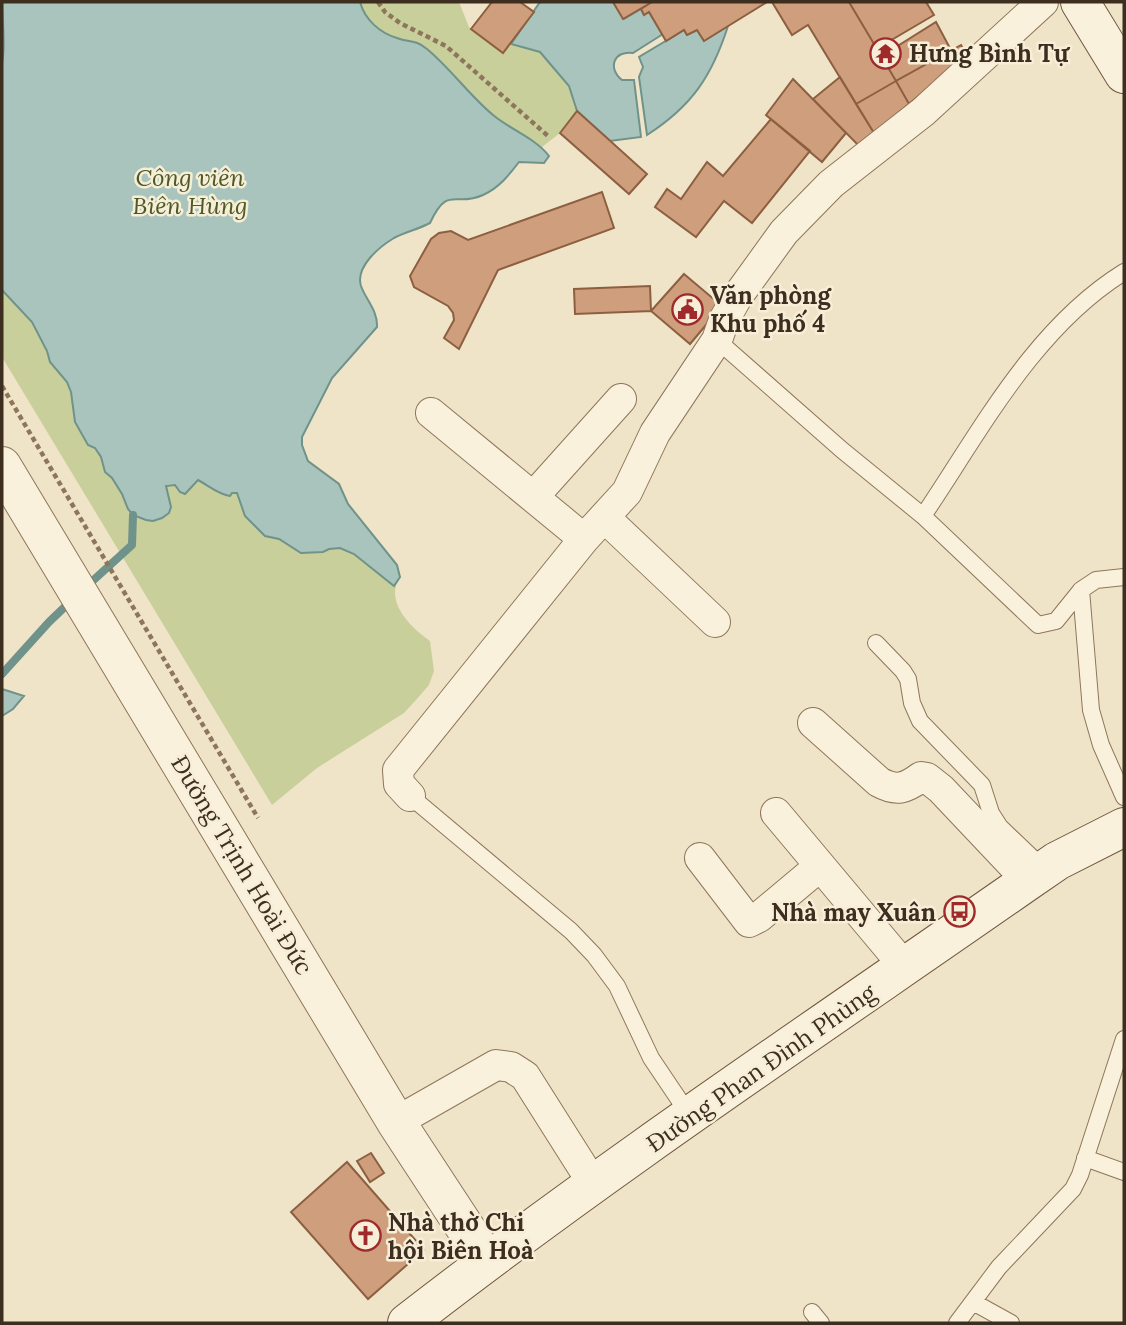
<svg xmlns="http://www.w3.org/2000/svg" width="1126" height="1325" font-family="Lora,serif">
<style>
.green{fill:#c9cf9b}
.water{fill:#a9c4bc;stroke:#6f938a;stroke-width:2}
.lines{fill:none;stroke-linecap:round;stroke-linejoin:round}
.stream{stroke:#6f938a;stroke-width:8}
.building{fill:#cf9f7d;stroke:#8d5f41;stroke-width:2}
.service-casing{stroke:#8d765c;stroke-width:18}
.minor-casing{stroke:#8d765c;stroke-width:32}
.tertiary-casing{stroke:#8d765c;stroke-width:40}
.secondary-casing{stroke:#6f573f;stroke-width:40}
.path{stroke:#8d765c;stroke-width:4.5;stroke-dasharray:5 3.5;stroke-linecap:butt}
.service{stroke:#faf1dc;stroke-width:16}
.minor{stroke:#faf1dc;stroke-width:30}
.tertiary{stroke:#faf1dc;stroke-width:38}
.secondary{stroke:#faf1dc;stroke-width:38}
.labels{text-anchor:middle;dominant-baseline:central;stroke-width:5;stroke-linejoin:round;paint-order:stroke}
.poi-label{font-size:24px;font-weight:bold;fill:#3d2e20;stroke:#f7eed8;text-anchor:start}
.park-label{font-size:24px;font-style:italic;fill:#4d5a26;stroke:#f7eed8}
.street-label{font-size:24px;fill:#3d2e20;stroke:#f7eed8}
</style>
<rect width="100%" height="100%" fill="#f0e4c8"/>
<path class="green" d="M2,2H459L469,27L502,52L511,44L540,52L569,86L577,111L560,133L542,147L549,156L544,163L519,162C509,175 499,188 483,195C456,208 448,184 430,223C419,229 405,232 394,238C379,247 355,267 361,286C366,300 378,311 377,327L332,378L302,437V445L308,461L339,484L348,504L397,565L400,577C384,601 410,627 430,641L434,671L429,685L416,700L404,713L317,768L272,805L2,357Z"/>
<path class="water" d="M2,2H360C365,20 380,33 397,38C410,43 415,39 427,49C451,69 469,95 493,115C511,130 535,138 549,156L544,163L519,162C509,175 499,188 483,195C455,208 448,184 430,223C419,229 405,232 394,238C379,247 355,267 361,286C366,300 378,311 377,327L332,378L302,437V445L308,461L339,484L348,504L397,565L400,577L394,586L354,554L340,548L329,549L323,552L301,553L279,539L265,536L245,516L237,493H232L230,496C218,494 209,486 198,480L185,494L180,492L175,485L166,486L171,507L169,513L162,518L153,521L146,520L133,515L128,509L122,494L112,478L105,472L101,457L95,448L88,445L75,422L71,392L67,382L50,362L47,351L32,322L2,290V63C6,44 2,21 2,2Z
M540,2H613L624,19L641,9L644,14L649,12L663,34L633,53C614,50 607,68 622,80H634L641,137L610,141L577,111L569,86L540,52L511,44Z
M728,26C712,76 692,106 647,135L639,77L643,67L639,57L684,30L687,35L697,30L704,41Z
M2,689L24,696L13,709L2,716Z"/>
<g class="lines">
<path class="stream" d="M87,586L132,545L133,515
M2,674L49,622L72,600"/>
</g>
<path class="building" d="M492,2H520L534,12L503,53L471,29Z
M613,2H652L623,19Z
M652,2H767L704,41L697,30L687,35L684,30L666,41L649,12L644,15L641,9Z
M772,2H849L896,81L856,104L808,25L792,35Z
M849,2H926L934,15L883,45L888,52L936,22L951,50L896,81Z
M961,45L967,56L909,104L896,81Z
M840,77L874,133L858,145L813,99Z
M793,79L846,133L822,162L766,115Z
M896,81L909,104L874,133L856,104Z
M577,111L647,174L629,194L560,133Z
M771,119L810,151L752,223L724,201L696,237L655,207L667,189L681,199L707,162L723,176Z
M602,192L614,228L498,270L459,349L444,338L454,320L453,313L448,306L414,287L410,276L431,239L439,233L451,231L468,240Z
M684,274L722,306L690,344L651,311Z
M650,286L651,311L575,314L574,289Z
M371,1153L384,1173L370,1182L357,1161Z
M347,1162L424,1250L368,1299L291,1212Z"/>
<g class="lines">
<defs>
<path id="service" d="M717,340L842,450L923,516L1038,625L1056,621L1081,590
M923,516C981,430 1034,328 1124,272
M1124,577L1096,580L1081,590L1091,710L1101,745L1124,797
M876,643L903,671L908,679L912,703L920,721L982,785L991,813L1000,827L1045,870
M410,796L571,931L594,955L617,986L651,1058L690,1116
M1085,1158L1124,1172
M973,1302L1011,1323
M812,1312L821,1323
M957,1323L999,1267L1073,1189L1080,1175L1124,1039"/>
<path id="minor" d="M431,413L584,539
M534,496L621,399
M604,517L715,622
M813,723L879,782C897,792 906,788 921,777L927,778L941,789L1028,881
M410,796L399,784L398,770L584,539L627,492L655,433L717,340L724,320L737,297L784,232L831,184L923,112L1043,2
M776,813L905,967
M700,858L749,922L759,917L820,866
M396,1122L496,1065L511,1067L525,1076L594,1185"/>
<path id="tertiary" d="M2,466L396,1122L487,1261"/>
<path id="secondary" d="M1080,2L1124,74
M407,1323C608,1167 820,1026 1028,881L1057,861L1124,827"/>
</defs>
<use href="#service" class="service-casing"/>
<use href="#minor" class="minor-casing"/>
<use href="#tertiary" class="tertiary-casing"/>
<use href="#secondary" class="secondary-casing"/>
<path class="path" d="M378,2L385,12L400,23L446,46L548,136
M2,386L258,818"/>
<use href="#service" class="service"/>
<use href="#minor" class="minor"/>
<use href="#tertiary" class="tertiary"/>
<use href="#secondary" class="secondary"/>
</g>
<defs>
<symbol id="temple-ring" viewBox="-11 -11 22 22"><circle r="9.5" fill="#f7eed8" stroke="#9e2a2b" stroke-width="1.5"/><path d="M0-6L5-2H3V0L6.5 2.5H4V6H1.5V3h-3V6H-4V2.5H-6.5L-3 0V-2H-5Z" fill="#9e2a2b"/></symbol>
<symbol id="civic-ring" viewBox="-11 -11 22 22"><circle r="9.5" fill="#f7eed8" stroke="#9e2a2b" stroke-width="1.5"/><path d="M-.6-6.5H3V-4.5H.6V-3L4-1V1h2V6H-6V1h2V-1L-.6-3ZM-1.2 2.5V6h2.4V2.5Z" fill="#9e2a2b"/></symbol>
<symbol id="bus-ring" viewBox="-11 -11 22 22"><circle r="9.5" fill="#f7eed8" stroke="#9e2a2b" stroke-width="1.5"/><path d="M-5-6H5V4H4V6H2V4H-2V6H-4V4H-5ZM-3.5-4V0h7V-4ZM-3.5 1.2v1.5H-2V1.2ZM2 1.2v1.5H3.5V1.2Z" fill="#9e2a2b"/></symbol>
<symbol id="church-ring" viewBox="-11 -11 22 22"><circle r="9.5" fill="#f7eed8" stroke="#9e2a2b" stroke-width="1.5"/><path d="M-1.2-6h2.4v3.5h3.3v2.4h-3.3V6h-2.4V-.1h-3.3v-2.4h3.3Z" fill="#9e2a2b"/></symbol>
</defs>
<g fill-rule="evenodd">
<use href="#temple-ring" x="868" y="36" width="35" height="35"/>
<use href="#civic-ring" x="670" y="292" width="35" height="35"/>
<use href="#bus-ring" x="942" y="894" width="35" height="35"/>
<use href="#church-ring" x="348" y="1218" width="35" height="35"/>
</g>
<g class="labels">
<g class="poi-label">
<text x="909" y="53">Hưng Bình Tự</text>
<text x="710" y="295">Văn phòng<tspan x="710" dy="28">Khu phố 4</tspan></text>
<text x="936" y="912" text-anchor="end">Nhà may Xuân</text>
<text x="388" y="1222">Nhà thờ Chi<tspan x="388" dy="28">hội Biên Hoà</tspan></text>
</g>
<g class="park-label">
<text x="190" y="177">Công viên<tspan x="190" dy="28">Biên Hùng</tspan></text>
</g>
<g class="street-label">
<text transform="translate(242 865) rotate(59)">Đường Trịnh Hoài Đức</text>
<text transform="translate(761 1068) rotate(-35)">Đường Phan Đình Phùng</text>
</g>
</g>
<rect width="1126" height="1325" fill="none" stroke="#3d2e20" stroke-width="7"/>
</svg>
